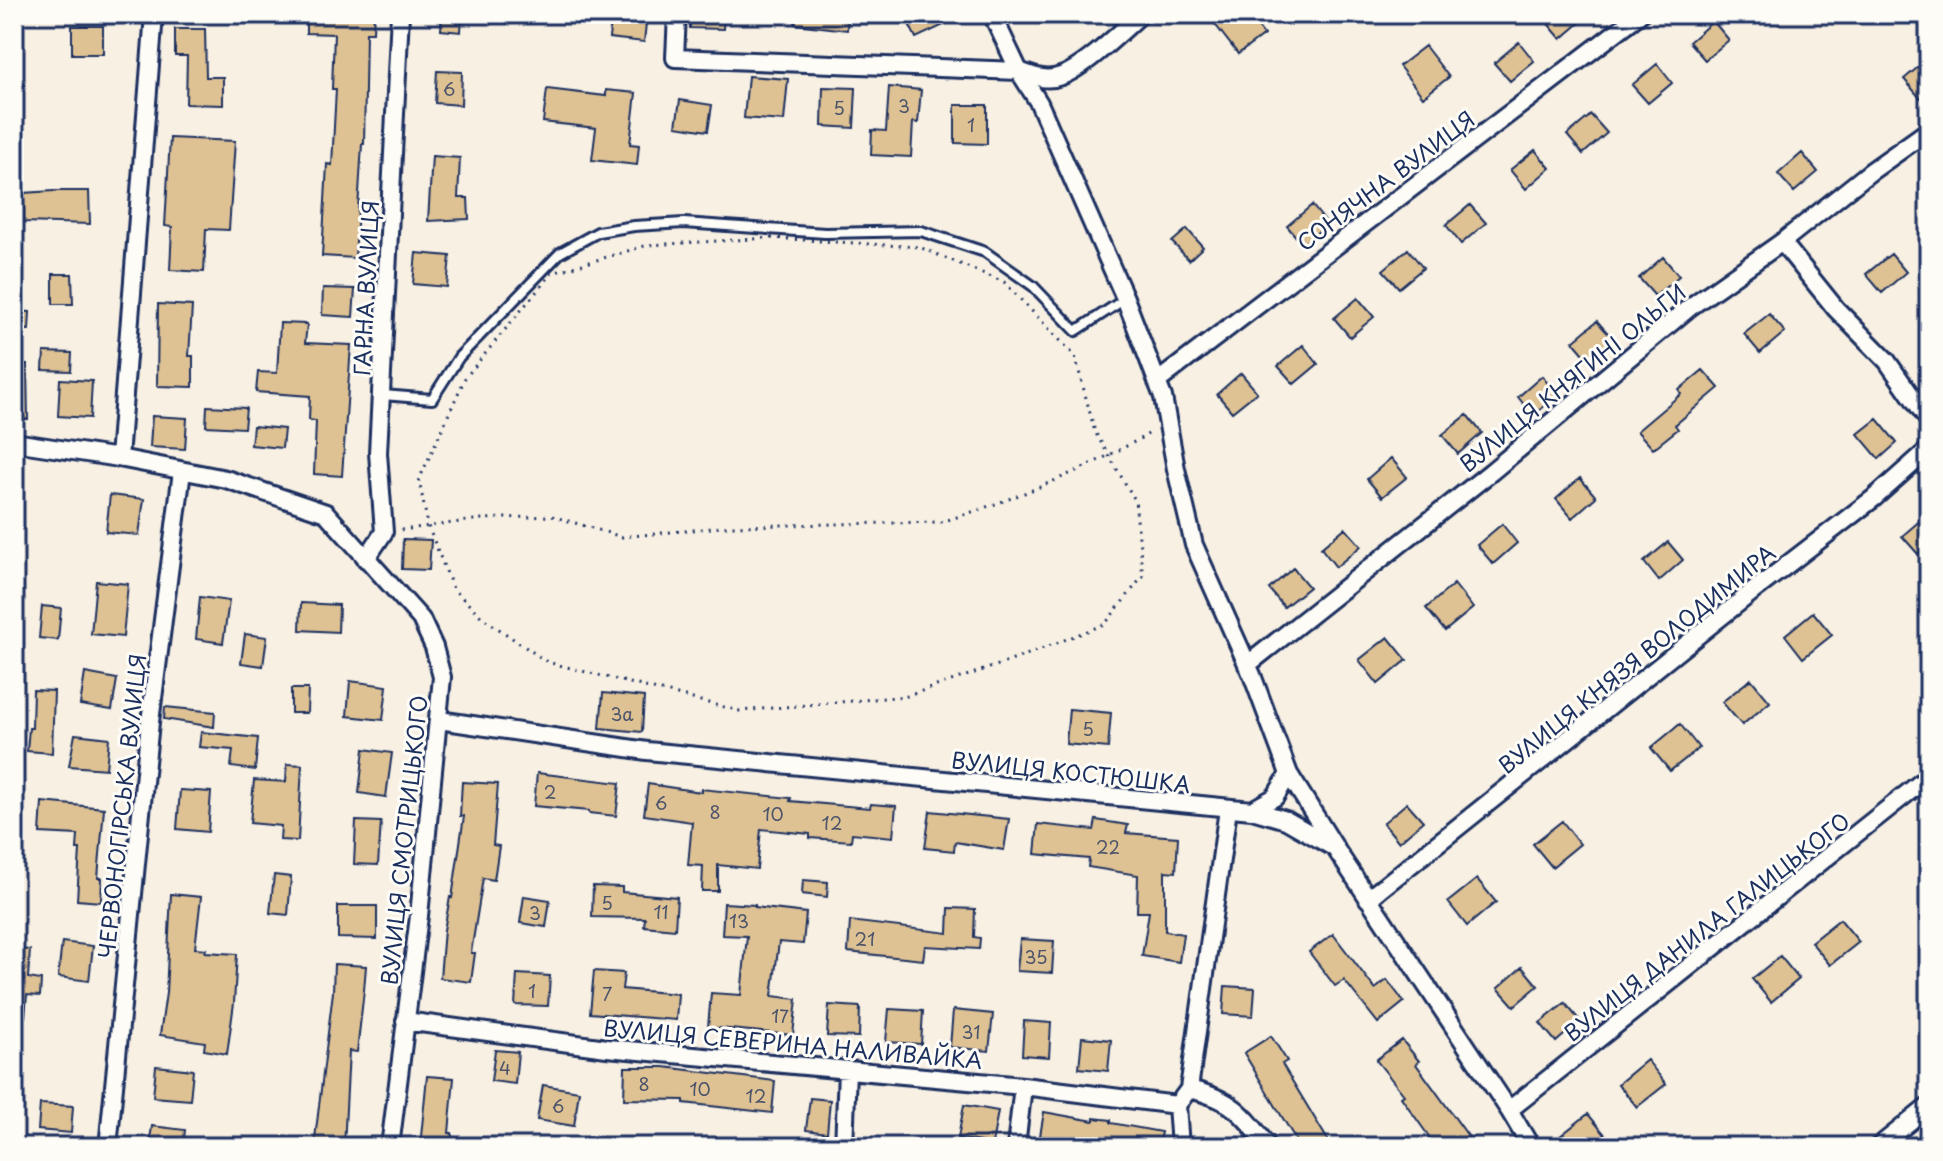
<svg xmlns="http://www.w3.org/2000/svg" width="1943" height="1161" font-family="'Playpen Sans',sans-serif">
<style>
.building{fill:#dfc293;stroke:#1b2f5e;stroke-width:2}
.lines{fill:none;stroke-linecap:round;stroke-linejoin:round}
.service-casing{stroke:#1b2f5e;stroke-width:14}
.minor-casing{stroke:#1b2f5e;stroke-width:22}
.path{stroke:#1b2f5e;stroke-width:3;stroke-dasharray:2 6;stroke-linecap:butt}
.service{stroke:#fdfcf7;stroke-width:8}
.minor{stroke:#fdfcf7;stroke-width:16}
.labels{text-anchor:middle;dominant-baseline:central;stroke-width:6;stroke-linejoin:round;paint-order:stroke}
.number-label{font-size:18px;fill:#4c546b}
.street-label{font-size:22px;fill:#1b2f5e;stroke:#fdfcf7}
</style>
<rect width="100%" height="100%" fill="#f7f0e3"/>
<filter id="ink" filterUnits="userSpaceOnUse"><feTurbulence type="fractalNoise" baseFrequency=".0125" numOctaves="2"/><feDisplacementMap in="SourceGraphic" scale="16" xChannelSelector="R" yChannelSelector="G"/><feConvolveMatrix kernelMatrix="1 2 1 2 8 2 1 2 1" color-interpolation-filters="sRGB"/></filter>
<g filter="url(#ink)">
<path class="building" d="M306,14H374L373,32H366L364,144H362L355,258L322,256L327,164L332,165L336,89H332L334,34L306,33Z
M442,14H462L461,32L441,30Z
M612,14H647L644,42L609,38Z
M690,14H724L723,29L690,28Z
M796,14H848L847,30L795,24Z
M904,14H967L916,38Z
M1226,14H1248L1264,35L1238,54L1214,23Z
M1552,14H1590L1561,39L1545,20Z
M1713,21L1729,40L1705,60L1689,42Z
M72,26H103V54H72Z
M175,29H205L206,77H223V105L186,104L187,56H175Z
M1519,42L1534,61L1510,81L1494,63Z
M1425,46L1449,77L1423,97L1399,66Z
M1929,58V90L1920,98L1904,79Z
M1657,64L1672,83L1648,103L1632,85Z
M437,71L462,72L461,105L435,103Z
M748,76L788,79L784,121L744,118Z
M823,87L856,88L854,128L822,126Z
M889,87L921,90L918,123L913,122L911,157L871,155L872,130L886,131Z
M547,89L606,96V90L636,93L630,144L639,145L637,165L592,160L596,128L543,122Z
M680,100L712,105L708,131L676,126Z
M955,105H987V144L955,143Z
M1591,115L1607,133L1583,154L1567,135Z
M170,138L235,141L229,230L206,229L204,272L170,270L172,227L165,226Z
M1535,150L1550,168L1526,189L1510,170Z
M1802,153L1818,172L1794,192L1778,174Z
M432,156L460,158L458,198H468L469,219L428,221Z
M54,191H89L90,224L24,222L23,193Z
M1312,205L1327,224L1303,245L1287,226Z
M1470,205L1486,223L1461,244L1446,225Z
M1187,229L1203,247L1189,260L1172,242Z
M1408,249L1423,268L1399,288L1383,270Z
M416,253L450,256L447,287L413,284Z
M1891,254L1906,272L1882,293L1866,274Z
M1663,257L1679,276L1655,296L1639,278Z
M53,274H72L73,304H53Z
M323,288L355,289L353,317L322,315Z
M1358,298L1374,317L1350,337L1334,318Z
M158,304L192,306L189,356H193V387L157,386Z
M14,311L30,312L29,330L14,329Z
M1769,314L1785,332L1760,353L1744,334Z
M1597,321L1613,339L1589,360L1573,341Z
M280,323L307,324L305,343L351,345L342,476L314,474L316,421L309,420L310,396L256,392L258,372L277,373Z
M1303,345L1318,364L1294,384L1278,366Z
M44,352L72,353L71,371L43,370Z
M14,364H27L28,419L14,420Z
M1703,370L1719,388L1675,425L1678,429L1653,449L1637,431L1681,394L1679,390Z
M1241,373L1257,392L1232,412L1217,394Z
M1542,376L1557,395L1533,416L1518,397Z
M60,379L92,381L90,418L58,416Z
M207,406L246,408L244,428L206,426Z
M1467,415L1482,433L1458,454L1442,435Z
M152,416L187,418L185,449L150,447Z
M1877,419L1897,443L1879,459L1858,434Z
M253,426L284,429L282,448L251,445Z
M1391,458L1407,477L1382,497L1367,479Z
M1580,478L1596,497L1572,518L1556,499Z
M110,495L144,499L139,535L106,532Z
M1929,513V545L1918,554L1902,536Z
M1502,524L1517,543L1493,564L1477,545Z
M1345,528L1361,546L1336,567L1321,548Z
M403,539L431,540L429,570L402,569Z
M1668,542L1683,560L1659,581L1644,562Z
M1293,568L1309,587L1284,607L1269,589Z
M96,581L128,584L123,637L91,634Z
M1454,584L1473,608L1445,631L1426,608Z
M200,597L229,601L223,643L196,639Z
M301,603L339,605L338,632L300,630Z
M42,606L61,608L58,640L39,638Z
M1813,612L1832,635L1803,658L1785,635Z
M245,634L267,637L263,666L241,663Z
M1388,637L1407,660L1378,684L1359,660Z
M85,673L117,679L112,710L80,705Z
M1751,679L1770,702L1742,725L1722,702Z
M350,681L387,686L383,720L347,716Z
M291,689H308L307,713H291Z
M33,690L54,691L52,753L27,751L29,728H32Z
M603,693L644,697L642,732L600,728Z
M165,707L215,712L214,727L164,719Z
M1069,709L1111,713L1108,748L1066,744Z
M1680,724L1699,748L1670,771L1651,748Z
M201,732L258,738L255,770L231,767L233,750L199,747Z
M75,734L109,738L106,769L69,766Z
M364,749L392,753L386,797L359,793Z
M287,764L302,765L298,841L280,840L281,826L250,823L254,780L286,782Z
M537,773L620,783L616,816L589,813V811L534,806Z
M462,782L498,784L493,845L499,846L494,880L483,878L471,953H475L471,982L440,978L444,930L450,897L452,898L464,816H460Z
M648,784L701,792V789L791,798L790,801L870,808L871,804L896,806L893,837L852,833L851,841L810,838V834L761,829L757,869L718,865V891H702L703,866L688,865L692,822L644,815Z
M180,790L211,792L208,832L177,829Z
M42,802L104,808L98,878H102L101,902L77,900L80,849H77L78,835L40,833Z
M1407,803L1423,821L1399,842L1383,823Z
M930,811L1009,819L1004,850L955,842L954,851L925,848Z
M1096,820L1128,825L1126,833L1178,837L1176,872L1165,871V931L1183,934L1179,962L1142,956L1149,912H1137L1138,875L1088,867L1089,859L1035,854L1038,824L1094,830Z
M356,821L381,822L378,865L354,864Z
M1562,821L1580,844L1552,867L1533,844Z
M274,875L291,877L288,915L270,913Z
M1477,879L1496,902L1467,926L1448,902Z
M803,880L828,882L827,897L802,894Z
M593,886L622,887V892L677,897L675,929L644,926L645,918L592,917Z
M171,894L201,897L195,948L206,949L205,952L237,954L234,1003L227,1054L204,1050L205,1042L160,1035L166,993Z
M524,896L550,900L546,927L520,923Z
M724,903L755,905V907L806,913L803,944L779,942L772,996L797,999L793,1035L708,1027L711,993L741,995L747,936L722,935Z
M338,906H377V939L338,938Z
M949,908L975,909L974,937L980,938L979,949L925,946L923,960L848,952L850,921L948,933Z
M1840,919L1859,942L1830,965L1811,942Z
M1333,934L1375,989L1387,980L1404,1002L1378,1023L1344,980L1335,986L1309,952Z
M1020,939L1054,941L1052,973L1017,971Z
M62,942L93,946L89,981L58,977Z
M14,949L30,950L28,978L41,980L40,996L27,995L25,1017L14,1016Z
M1780,956L1799,979L1771,1002L1752,979Z
M334,964L366,966L364,990L357,1052L349,1051L344,1147H314L333,992Z
M1522,967L1538,986L1514,1006L1498,988Z
M594,971L624,973L622,989L678,994L676,1020L590,1013Z
M517,974L550,976L548,1006L515,1005Z
M1225,986L1255,988L1253,1016L1223,1014Z
M1565,1003L1580,1021L1556,1042L1540,1023Z
M829,1005L860,1007L859,1037L827,1036Z
M889,1009L923,1011L921,1044L886,1042Z
M953,1010L993,1014L989,1051L950,1047Z
M1024,1021L1051,1023L1049,1057L1022,1055Z
M1271,1036L1287,1061L1282,1064L1332,1147H1300L1244,1053Z
M1082,1037L1111,1040L1108,1071L1079,1068Z
M1402,1040L1419,1061L1416,1064L1476,1147H1419L1430,1138L1401,1097L1404,1095L1376,1060Z
M495,1050L518,1052L515,1084L491,1081Z
M1647,1060L1666,1084L1637,1107L1618,1084Z
M156,1066L193,1070L190,1100L153,1097Z
M625,1067H664L775,1081L772,1113L684,1103V1100L624,1099Z
M427,1076L454,1078L449,1133H452L451,1147H420Z
M543,1085L579,1091L574,1126L537,1120Z
M810,1098L830,1100L827,1133L806,1130Z
M40,1104L73,1106L71,1133L38,1130Z
M964,1105L998,1111L992,1144L958,1138Z
M1044,1112L1094,1121V1118L1111,1120V1123L1161,1132L1158,1147H1120L1072,1141L1071,1147H1068L1039,1142Z
M1588,1114L1607,1137L1595,1147H1567L1559,1137Z
M152,1126L185,1130L183,1147H149Z"/>
<g class="lines">
<defs>
<path id="service" d="M383,395L432,399L459,357L560,253L598,232L634,226L684,223L825,233L921,231L985,252L1033,286L1076,331L1125,299"/>
<path id="minor" d="M677,14L675,58L1019,71C1033,76 1046,82 1061,76C1084,68 1122,31 1141,14
M992,14L1019,71L1039,103L1125,298L1163,397L1176,469L1194,545L1252,675L1289,774L1334,846
M1782,242L1836,309L1887,361L1929,421
M1157,382L1640,14
M14,442L119,458L226,479L326,513L421,619L434,647L442,677L419,916L390,1147
M119,458L154,14
M366,559L384,532L378,453L400,14
M1247,665L1491,472L1690,307L1782,242L1870,172L1929,130
M439,720L647,751L1252,810L1286,820L1335,848L1509,1110L1531,1147
M1252,810L1275,797L1289,774
M1368,899L1752,592L1874,498L1929,449
M405,1021L607,1048L1023,1086L1177,1105
M1189,1089C1232,1099 1243,1113 1268,1147
M1509,1110L1929,776
M108,1147L150,722L182,471
M844,1147L847,1070
M1016,1147L1023,1086
M1180,1147L1177,1105L1189,1089L1228,809
M1878,1147L1929,1106"/>
</defs>
<use href="#service" class="service-casing"/>
<use href="#minor" class="minor-casing"/>
<path class="path" d="M771,238L919,247L1004,282L1075,356L1095,432L1135,500L1143,576L1105,624L1013,660L907,696L740,711L547,662L483,618L453,589L428,526L419,480L465,378L552,273L648,245Z
M401,530L482,519L552,516L622,537L732,526L941,522C1013,500 1086,470 1150,433"/>
<use href="#service" class="service"/>
<use href="#minor" class="minor"/>
</g>
</g>
<g class="labels">
<g class="number-label">
<text x="449" y="88">6</text>
<text x="904" y="105">3</text>
<text x="839" y="107">5</text>
<text x="971" y="124">1</text>
<text x="622" y="713">3а</text>
<text x="1088" y="728">5</text>
<text x="550" y="791">2</text>
<text x="661" y="802">6</text>
<text x="715" y="811">8</text>
<text x="773" y="813">10</text>
<text x="832" y="822">12</text>
<text x="1108" y="846">22</text>
<text x="607" y="902">5</text>
<text x="661" y="911">11</text>
<text x="535" y="912">3</text>
<text x="739" y="920">13</text>
<text x="865" y="938">21</text>
<text x="1036" y="956">35</text>
<text x="532" y="990">1</text>
<text x="607" y="993">7</text>
<text x="780" y="1015">17</text>
<text x="971" y="1031">31</text>
<text x="505" y="1067">4</text>
<text x="644" y="1083">8</text>
<text x="700" y="1088">10</text>
<text x="756" y="1095">12</text>
<text x="558" y="1105">6</text>
</g>
<g class="street-label">
<text transform="translate(1385 180) rotate(-37)">СОНЯЧНА ВУЛИЦЯ</text>
<text transform="translate(365 288) rotate(-87)">ГАРНА ВУЛИЦЯ</text>
<text transform="translate(1572 377) rotate(-39)">ВУЛИЦЯ КНЯГИНІ ОЛЬГИ</text>
<text transform="translate(1636 658) rotate(-39)">ВУЛИЦЯ КНЯЗЯ ВОЛОДИМИРА</text>
<text transform="translate(1071 771) rotate(6)">ВУЛИЦЯ КОСТЮШКА</text>
<text transform="translate(121 806) rotate(-84)">ЧЕРВОНОГІРСЬКА ВУЛИЦЯ</text>
<text transform="translate(403 840) rotate(-84)">ВУЛИЦЯ СМОТРИЦЬКОГО</text>
<text transform="translate(1706 926) rotate(-38)">ВУЛИЦЯ ДАНИЛА ГАЛИЦЬКОГО</text>
<text transform="translate(793 1043) rotate(5)">ВУЛИЦЯ СЕВЕРИНА НАЛИВАЙКА</text>
</g>
</g>
<rect width="1943" height="1161" fill="none" stroke="#fdfcf7" stroke-width="48"/>
<rect x="24" y="24" width="1895" height="1113" fill="none" stroke="#1b2f5e" stroke-width="3" filter="url(#ink)"/>
</svg>
